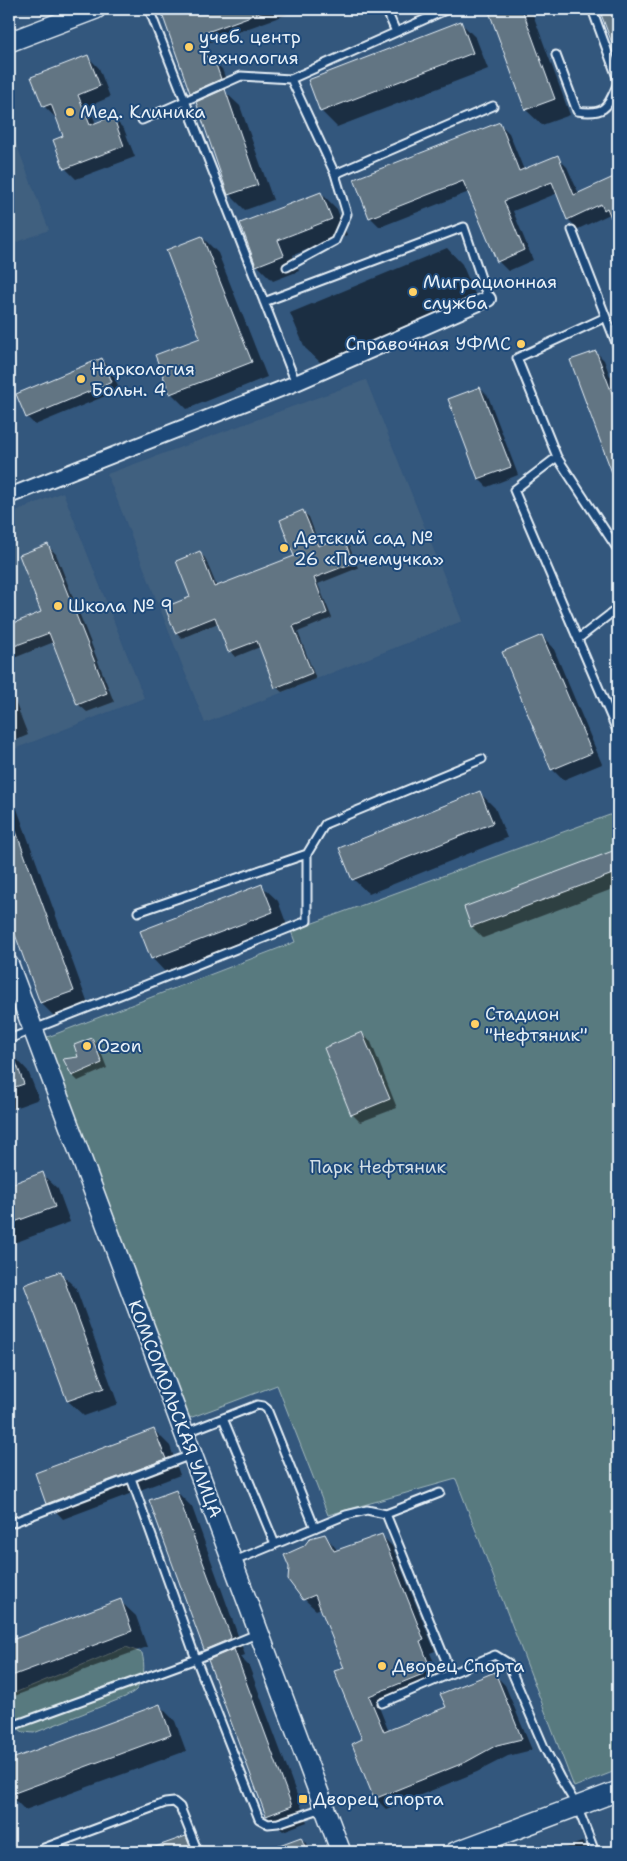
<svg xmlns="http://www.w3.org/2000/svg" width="627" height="1861" font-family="'Shantell Sans',sans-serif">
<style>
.built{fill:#41607f}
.green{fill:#597a7f;stroke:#a0b6bc}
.shadow{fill:#0007}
.building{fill:#627583;stroke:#e8f1f8}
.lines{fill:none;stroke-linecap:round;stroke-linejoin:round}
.lane-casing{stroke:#e8f1f8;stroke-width:11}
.street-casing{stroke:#e8f1f8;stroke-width:18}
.secondary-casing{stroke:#e8f1f8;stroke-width:22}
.lane{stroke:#1f4a7a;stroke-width:7}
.street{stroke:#1f4a7a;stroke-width:14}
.secondary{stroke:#1f4a7a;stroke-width:19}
.poi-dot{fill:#ffd166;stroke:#1f4a7a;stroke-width:2}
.labels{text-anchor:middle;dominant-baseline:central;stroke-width:4;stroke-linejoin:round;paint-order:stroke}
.poi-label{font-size:18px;fill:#e8f1f8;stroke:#1f4a7a;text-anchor:start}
.park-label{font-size:18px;fill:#d3dfe6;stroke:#1f4a7a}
.street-label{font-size:18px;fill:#e8f1f8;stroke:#1f4a7a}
</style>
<rect width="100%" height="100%" fill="#33577d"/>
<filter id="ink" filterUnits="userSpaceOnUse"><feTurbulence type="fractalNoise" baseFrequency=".02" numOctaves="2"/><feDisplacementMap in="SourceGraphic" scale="10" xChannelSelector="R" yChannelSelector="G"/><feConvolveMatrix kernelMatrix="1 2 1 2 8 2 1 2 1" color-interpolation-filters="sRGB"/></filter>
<g filter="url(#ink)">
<path class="built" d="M9,125L49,230L9,245Z
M366,380L462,621L205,723L107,474Z
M63,492L144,698L9,751V514Z"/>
<path class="green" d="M618,812V1770L574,1787L456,1479L328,1515L277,1385L187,1419L45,1038L295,942L291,931Z
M126,1647L142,1653C145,1665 145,1680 136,1690C133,1693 128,1695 125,1697L34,1733L23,1732L11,1723L9,1707L12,1694Z"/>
<path class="shadow" d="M179,9H302L207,43L213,61L222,69L229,88L223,90L240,106L273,200L245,210L229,194L200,101L191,92L163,14Z
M489,9H531L570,115L542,125L526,110Z
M601,9H618V54L617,52Z
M461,23L476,38L488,69L337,127L321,111Z
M88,57L99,68L110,97L89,106L96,124L113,118L124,129L135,157L76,179L65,168V137L57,116L55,117L44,106Z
M499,123L509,133L524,170L557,157L567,167L579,194L618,177V231L610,214L578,229L568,219L558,193L513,211L533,260L508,271L498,261L469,192L380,227L370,217Z
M321,193L337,209L347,235L293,255L299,271L273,281L257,265L242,223Z
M202,237L218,253L267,377L187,409L171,393L202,338Z
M447,248L462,264L477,299L321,363L305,348L290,313Z
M596,352L604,360L610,376L618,373V488L572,361Z
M102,359L110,368L120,390L35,425L27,417Z
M480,388L488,396L518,475L487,487L479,479L449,400Z
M303,512L309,517L320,547L343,538L348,543L358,568L318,584L332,618L298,632L316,679L282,692L276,687L260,647L235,657L230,651L218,623L182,638L176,632L192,597L200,553L205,558L217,587L295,556Z
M47,545L56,554L114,702L87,712L78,704L54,642L9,660V626L42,613Z
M542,636L553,647L602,764L563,780L552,769Z
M9,686L28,735L9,743Z
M479,792L495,808L507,838L369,894L353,879Z
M9,798L16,806L89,1007L56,1018L41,1003L9,914Z
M618,851V887L483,938L472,927L465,908Z
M262,886L278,901L288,928L167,974L152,958Z
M362,1034L371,1042L397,1108L360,1122L352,1114Z
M92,1039L98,1045L107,1068L78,1081L73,1076L65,1060L79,1058Z
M13,1055L28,1071L39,1099L9,1110V1057Z
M42,1174L58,1189L70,1222L9,1245V1186Z
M60,1273L76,1288L118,1404L84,1416L68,1401L26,1285Z
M154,1430L170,1446L180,1475L63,1519L48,1503Z
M176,1491L192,1507L245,1655L240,1657L249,1666L307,1822L283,1831L267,1816L210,1661L215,1658L205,1649Z
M9,1502L13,1512L9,1514Z
M325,1535L338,1551L381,1535L392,1546L435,1651L430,1653L439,1673L430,1676L433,1685L379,1707L389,1732L448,1708L494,1674L505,1685L532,1750L508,1756L477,1772L386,1809L375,1798L363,1740L346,1668L321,1608L316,1610L304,1599Z
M120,1601L136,1616L147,1647L9,1698V1642Z
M160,1706L175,1721L186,1751L25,1810L9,1794V1761Z
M185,1837L194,1846L197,1852H163L161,1846Z
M301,1838L315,1852H262Z
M582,1842L587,1847L589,1852H554Z"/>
<path class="building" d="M175,9H267V10L199,35L208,61L214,59L221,79L190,93L162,14Z
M488,9H522L555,99L525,110Z
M599,9H618V56H617Z
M461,21L473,53L320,112L308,80Z
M88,55L100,86L78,95L90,125L113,116L124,146L64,169L53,140L63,136L51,104L43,107L31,77Z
M225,89L258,185L228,195L196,102Z
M500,122L519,171L558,155L574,195L618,175V234L607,208L604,210L601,204L567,220L552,182L504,201L524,250L497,262L463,181L369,218L354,179Z
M321,192L332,219L278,240L284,255L256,266L240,223Z
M202,236L252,362L170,394L155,355L200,338L166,250Z
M596,351L618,409L617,486L570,360Z
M102,358L112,382L26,418L16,394Z
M480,387L511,467L478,479L448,399Z
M303,510L318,546L343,536L353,563L314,578L327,613L293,626L312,673L275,688L257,641L228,652L215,617L175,633L165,607L190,597L176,561L200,551L214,587L294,556L280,520Z
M48,544L107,693L77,705L49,633L9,648V625L41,612L19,555Z
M542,635L592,753L551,770L502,652Z
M480,791L493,823L352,880L339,848Z
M9,815H10L74,991L40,1003L9,918Z
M618,849V872L471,927L464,907Z
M262,884L273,912L151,959L140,931Z
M362,1032L390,1099L351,1115L324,1048Z
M92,1038L102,1063L72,1076L63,1059L78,1057L74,1045Z
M9,1046H10L24,1084L9,1089Z
M43,1172L55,1207L9,1224V1185Z
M61,1271L104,1388L67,1401L24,1285Z
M154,1429L166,1459L46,1504L35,1473Z
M176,1490L231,1637L230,1639L204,1650L149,1500Z
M325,1534L334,1551L382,1534L424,1640L420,1641L428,1662L420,1665L423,1674L369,1696L384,1732L446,1707L440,1694L495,1672L522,1739L497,1745L466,1762L374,1799L352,1744L362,1739L334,1671L344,1668L315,1595L303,1600L288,1580L289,1567L284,1555L304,1546L310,1538Z
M121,1599L132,1631L9,1677V1641Z
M234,1649L292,1806L266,1816L208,1660Z
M160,1704L171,1735L9,1795V1760Z
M186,1836L192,1852H145L144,1851Z
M301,1837L307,1852H263V1851Z"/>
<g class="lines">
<defs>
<path id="lane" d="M149,9L296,383
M386,9L396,32
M592,9L618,80
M556,55L577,111C606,115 607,108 618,83
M142,120L241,76L291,79L448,9
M335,174L493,106
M572,230L618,348
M287,267L335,241L347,214L335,174L291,79
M264,302L464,227L488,299
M606,317L517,358L557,457L618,550
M557,457L514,490L618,733
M578,639L618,608
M138,912L307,854
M9,1039L307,921V854L325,824L482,759
M223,1418L275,1544
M185,1433L257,1405L263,1406L267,1409L315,1528
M131,1478L196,1659L259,1819L268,1824L278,1823L323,1808
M386,1514L440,1493
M9,1524L191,1455
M232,1562L346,1515L367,1510L386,1514L451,1673
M382,1703L490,1657L495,1655L508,1663L544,1747L560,1778L577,1806L595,1852
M9,1727L196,1659L259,1633
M40,1852L44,1848L165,1803L174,1802L180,1807L198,1852"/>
<path id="street" d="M9,496L296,383L488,299"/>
<path id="secondary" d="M9,42L96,9
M9,965L341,1852
M455,1852L618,1791"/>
</defs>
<use href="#lane" class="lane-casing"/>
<use href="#street" class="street-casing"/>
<use href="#secondary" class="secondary-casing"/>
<use href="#lane" class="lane"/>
<use href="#street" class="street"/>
<use href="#secondary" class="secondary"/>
</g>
</g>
<g class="poi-dot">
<circle cx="189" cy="47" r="5"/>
<circle cx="70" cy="112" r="5"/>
<circle cx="413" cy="292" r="5"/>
<circle cx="521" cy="344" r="5"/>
<circle cx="81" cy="379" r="5"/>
<circle cx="284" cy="548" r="5"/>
<circle cx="58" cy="606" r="5"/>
<circle cx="475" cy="1024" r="5"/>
<circle cx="87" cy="1046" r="5"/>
<circle cx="382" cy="1666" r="5"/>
<rect x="298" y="1794" width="10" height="10" rx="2.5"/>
</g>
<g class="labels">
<g class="poi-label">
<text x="199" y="37">учеб. центр<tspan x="199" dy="21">Технология</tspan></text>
<text x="80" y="112">Мед. Клиника</text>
<text x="423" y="282">Миграционная<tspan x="423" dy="21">служба</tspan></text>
<text x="511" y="344" text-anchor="end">Справочная УФМС</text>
<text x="91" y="369">Наркология<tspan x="91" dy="21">Больн. 4</tspan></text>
<text x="294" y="538">Детский сад №<tspan x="294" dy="21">26 «Почемучка»</tspan></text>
<text x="68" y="606">Школа № 9</text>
<text x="485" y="1014">Стадион<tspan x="485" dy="21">"Нефтяник"</tspan></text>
<text x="97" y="1046">Ozon</text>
<text x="392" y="1666">Дворец Спорта</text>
<text x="313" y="1799">Дворец спорта</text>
</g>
<g class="park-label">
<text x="378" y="1167">Парк Нефтяник</text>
</g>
<g class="street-label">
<text transform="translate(175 1409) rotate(69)">КОМСОМОЛЬСКАЯ УЛИЦА</text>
</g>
</g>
<rect width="627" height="1861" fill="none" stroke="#1f4a7a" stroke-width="30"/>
<rect x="15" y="15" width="597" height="1831" fill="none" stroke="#e8f1f8" stroke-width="2" filter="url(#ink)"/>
</svg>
